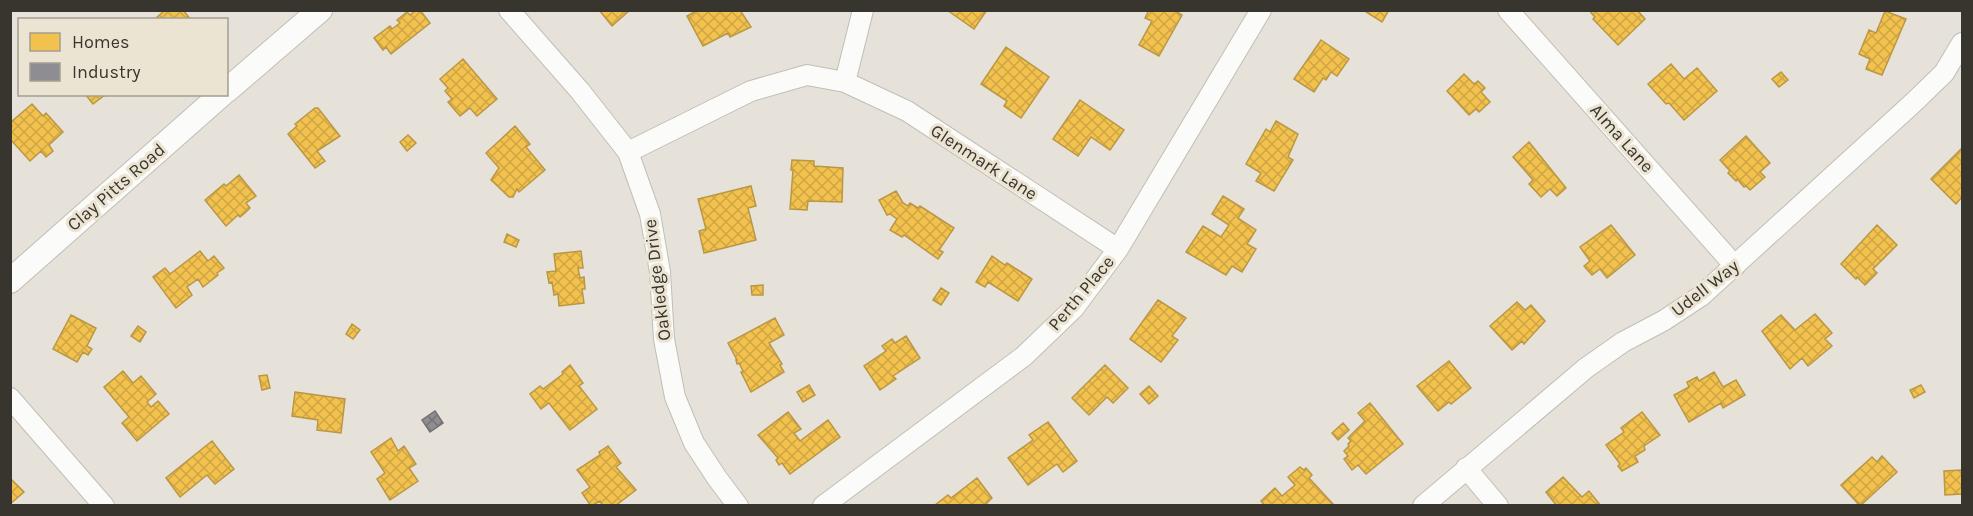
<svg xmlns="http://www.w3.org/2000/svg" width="1973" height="516" font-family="Karla,sans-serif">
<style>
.homes{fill:url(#homes-cross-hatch);stroke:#ba9744;stroke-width:1.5}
.industry{fill:url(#industry-cross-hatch);stroke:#747274;stroke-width:1.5}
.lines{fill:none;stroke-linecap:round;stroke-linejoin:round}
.minor-casing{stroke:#c1beb7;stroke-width:22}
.tertiary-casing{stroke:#c1beb7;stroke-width:26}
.minor{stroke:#fbfbf9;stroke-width:20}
.tertiary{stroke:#fbfbf9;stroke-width:24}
.labels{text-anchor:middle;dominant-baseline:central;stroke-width:6;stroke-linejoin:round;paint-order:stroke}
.street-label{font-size:18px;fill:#38342e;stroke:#ece4d3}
</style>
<defs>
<pattern id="homes-cross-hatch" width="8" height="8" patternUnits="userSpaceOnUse" patternTransform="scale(1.5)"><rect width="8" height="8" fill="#f2c14e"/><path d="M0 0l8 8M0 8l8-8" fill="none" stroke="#d0a644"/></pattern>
<pattern id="industry-cross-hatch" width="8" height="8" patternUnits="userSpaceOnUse" patternTransform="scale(1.5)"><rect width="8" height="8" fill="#8d8d92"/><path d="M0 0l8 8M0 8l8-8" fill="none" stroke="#747478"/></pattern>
</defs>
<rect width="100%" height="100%" fill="#e6e2d9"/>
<path class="homes" d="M165,10H183L191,20H154Z
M416,10H420L430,23L391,54L386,47L383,50L374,38L390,26L392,29L400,23L397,20L407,12L410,15Z
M599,10H630L612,26Z
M698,10H740L751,27L730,37L728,33L703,46L687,16Z
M947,10H987L974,29Z
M1149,10H1174L1182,15L1159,56L1139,45L1152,21L1145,18Z
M1363,10H1389L1382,22Z
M1593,10H1637L1645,19L1618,45L1593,19L1595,17L1591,13Z
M1885,11L1906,19L1882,75L1866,69L1870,59L1859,54L1869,30L1876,33Z
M1321,40L1349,59L1337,76L1331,72L1326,80L1323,78L1314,92L1294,79Z
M1006,47L1049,77L1021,118L1004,106L1007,101L981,84Z
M463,59L497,99L477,116L470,108L460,116L448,102L452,99L445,91L448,88L440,79Z
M1671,64L1684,79L1697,68L1717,91L1684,120L1669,103L1666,104L1648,84Z
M1781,72L1788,80L1779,87L1772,79Z
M1464,74L1474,84L1478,81L1485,88L1481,92L1490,102L1479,112L1476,109L1469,115L1447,91Z
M85,94H108L106,96L105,95L93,104Z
M1080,100L1124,130L1110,150L1091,137L1078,156L1053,139Z
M32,104L43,116L46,113L63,132L49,145L53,151L46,157L41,151L30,161L10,139V128L12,126L10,123Z
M315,108H318L340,136L317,151L325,161L315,168L288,134L297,126L295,124Z
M1276,121L1298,134L1288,157L1293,160L1274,191L1256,181L1261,173L1246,164L1266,129L1270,132Z
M515,126L530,144L526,147L545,170L519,192L517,189L513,197H509L491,180L499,168L486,153Z
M408,135L416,143L407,151L400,142Z
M1746,136L1770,163L1760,172L1765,177L1750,190L1746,186L1744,187L1737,179L1736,181L1728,173L1730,171L1720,160Z
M1529,142L1566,188L1557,196L1550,189L1541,197L1529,184L1533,180L1513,157Z
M1962,148V197L1956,204L1931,179Z
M792,160L814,161V166L843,168L842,202L808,201L807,210L790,209L793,170H791Z
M239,175L256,196L246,203L250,208L245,213L240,217L238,215L226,226L205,200L224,184L226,186Z
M751,186L756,206L748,208L756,240L704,253L699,231L706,229L698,199Z
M896,191L903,203L908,206L910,203L918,208L920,206L954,228L939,250L943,252L938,259L904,235L902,237L890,230L897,219L890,214L887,215L879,200Z
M1223,196L1244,209L1238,218L1256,230L1247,244L1256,249L1242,272L1232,266L1226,275L1186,252L1203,226L1221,237L1229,225L1212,214Z
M1611,225L1635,255L1607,278L1600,269L1592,275L1584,266L1590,261L1580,247Z
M1877,225L1897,245L1873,269L1877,273L1865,285L1857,277L1856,279L1841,264Z
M507,234L519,240L516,247L504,242Z
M200,251L208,261L214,256L224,268L217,273L218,275L203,287L198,279L187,287L192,295L176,308L153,277L165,268L170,274Z
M581,251L583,268H578L580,278L584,277L585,289H582L584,303L559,306L558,294L554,295L552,282L549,283L547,272L556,271L554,254Z
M992,256L1005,265L1007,263L1032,279L1018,301L988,282L985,287L976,282Z
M763,285V295H752L751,286Z
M941,288L949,293L941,305L933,300Z
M1158,300L1186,318L1172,336L1178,340L1161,362L1130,339Z
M1517,302L1525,310L1531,305L1545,321L1524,344L1522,341L1512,350L1490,326Z
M1815,314L1832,333L1825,339L1832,346L1808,366L1802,358L1790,369L1762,331L1781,315L1795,330Z
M71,315L96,328L87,346L92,349L88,355L83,352L77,362L53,349Z
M775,318L784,335L769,343L782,364L780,365L784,372L751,392L741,372L743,371L739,363L737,364L736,360H737L728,343Z
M352,324L360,330L353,339L346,334Z
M138,326L146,332L140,342L131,336Z
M906,336L920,358L893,376L896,379L880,390L864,366L886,351L882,346L892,339L895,343Z
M1449,361L1471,388L1451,404L1449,402L1438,411L1417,386Z
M570,365L583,383L579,386L597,409L570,430L549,403L541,409L530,394L540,386L543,389L563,374L562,372Z
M1105,365L1128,388L1113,403L1107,397L1089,415L1072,398Z
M123,371L133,383L141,376L156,394L147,402L151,407L158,401L169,414L137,441L122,423L129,417L104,387Z
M1714,372L1723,387L1736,380L1745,395L1723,408L1721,403L1689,422L1674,395L1689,387L1687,382L1697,377L1699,381Z
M267,375L270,388L262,390L259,376Z
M809,385L815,395L803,402L797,392Z
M1921,385L1925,392L1914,398L1910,390Z
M1149,386L1158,396L1149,404L1140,394Z
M295,392L345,399L341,433L317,430L318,420L292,416Z
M1370,403L1403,444L1366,474L1358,465L1352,470L1344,459L1348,456L1344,451L1349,446L1348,444L1351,441L1348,438L1365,421L1358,413Z
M788,412L801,429L794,433L800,441L828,420L840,437L790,474L782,463L779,465L776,460L778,458L758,435Z
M1642,412L1660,435L1644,446L1645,450L1635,456L1638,462L1622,471L1618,466L1620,464L1606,445L1624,432L1621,428Z
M1048,422L1077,461L1063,472L1057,464L1028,485L1008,458L1033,440L1029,435Z
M1343,423L1349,430L1338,440L1332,433Z
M391,438L398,451L404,446L416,464L409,468L418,481L390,500L377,479L385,473L371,452Z
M212,441L234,469L215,484L207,475L180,497L166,478Z
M608,446L621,463L616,467L636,490L615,506H603L600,501L591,506L582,493L590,487L577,470L600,455L599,452Z
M1882,456L1897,472L1860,506L1841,485L1872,457L1877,462Z
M1300,467L1304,470L1306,468L1312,475L1309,478L1333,504L1331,506H1265L1261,501L1275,488L1282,496L1295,485L1288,477Z
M1962,470V494L1945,495L1944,471Z
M1563,477L1582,497L1589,491L1601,506H1557L1546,492Z
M10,478L24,492L10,504Z
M977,478L992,498L984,506L935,505L948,495L951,498Z"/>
<path class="industry" d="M435,411L443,423L430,432L422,420Z"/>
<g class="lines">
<defs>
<path id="minor" d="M509,10L580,91L628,152L650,214L660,272L664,339L675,397L694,443L717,478L738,506
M1508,10L1735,266
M845,82L863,10
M628,152L751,91L807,75L845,82L907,111L1118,249
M10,398L104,506
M1466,468L1498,506
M823,506L1024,356L1074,308L1118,249L1261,10
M1423,506L1586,368L1623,342L1663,321L1701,296L1913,103L1944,73L1962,43"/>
<path id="tertiary" d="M226,91L320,10
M10,281L222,94"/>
</defs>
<use href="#minor" class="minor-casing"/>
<use href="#tertiary" class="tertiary-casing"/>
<use href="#minor" class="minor"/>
<use href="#tertiary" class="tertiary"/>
</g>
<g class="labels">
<g class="street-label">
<text transform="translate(1622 138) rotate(48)">Alma Lane</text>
<text transform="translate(984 162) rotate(33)">Glenmark Lane</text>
<text transform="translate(116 187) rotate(-41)">Clay Pitts Road</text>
<text transform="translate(657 280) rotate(-97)">Oakledge Drive</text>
<text transform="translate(1705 288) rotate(-38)">Udell Way</text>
<text transform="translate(1081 293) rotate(-50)">Perth Place</text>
</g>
</g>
<rect width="1973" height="516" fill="none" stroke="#38342e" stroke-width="24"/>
<rect x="18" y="18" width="210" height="78" fill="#ece4d3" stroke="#a49e91" stroke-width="1.5"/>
<rect x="30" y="33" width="30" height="18" fill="#f2c14e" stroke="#a49e91" stroke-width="1.5"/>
<text x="72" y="48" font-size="18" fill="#38342e">Homes</text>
<rect x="30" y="63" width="30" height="18" fill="#8d8d92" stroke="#a49e91" stroke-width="1.5"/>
<text x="72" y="78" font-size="18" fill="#38342e">Industry</text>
</svg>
